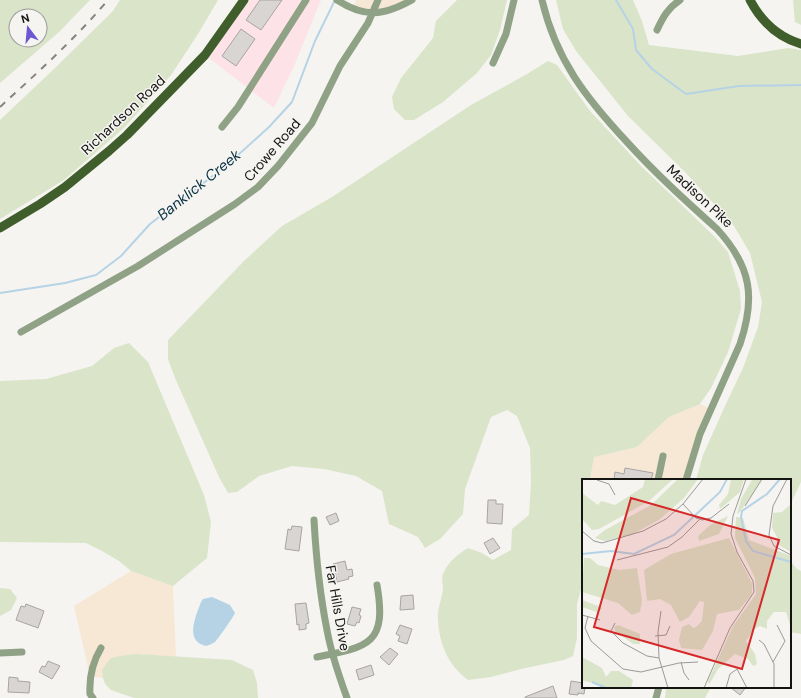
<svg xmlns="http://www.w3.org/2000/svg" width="801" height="698" font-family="'DM Sans',sans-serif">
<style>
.commercial{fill:#fde2e7}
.industrial{fill:#f6e8d4}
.green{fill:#dae4c9;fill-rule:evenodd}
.water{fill:#b6d3e6}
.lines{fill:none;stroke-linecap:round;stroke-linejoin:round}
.stream{stroke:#b6d3e6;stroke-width:2}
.building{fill:#d9d5d2;stroke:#a8a4a2}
.minor{stroke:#90a286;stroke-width:7}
.major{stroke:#405e2b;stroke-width:9}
.rail{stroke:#838380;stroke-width:2;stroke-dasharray:7 7;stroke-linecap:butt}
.labels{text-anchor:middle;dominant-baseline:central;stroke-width:3;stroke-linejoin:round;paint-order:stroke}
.street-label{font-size:14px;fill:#141413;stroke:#f5f4f0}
.water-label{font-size:15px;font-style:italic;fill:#083044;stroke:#f5f4f0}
.inset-river{fill:none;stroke:#b6d3e6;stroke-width:2}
.inset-road{fill:none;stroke:#9b9a98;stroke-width:1}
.view{fill:#d62828;fill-opacity:0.15;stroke:#d62828;stroke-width:2}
.inset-edge{fill:none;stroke:#141413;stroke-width:2}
</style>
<rect width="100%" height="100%" fill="#f5f4f0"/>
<path class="commercial" d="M244,0H321L294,66L274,108L205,55Z"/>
<path class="industrial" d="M356,0H412L387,11L353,9Z
M700,404L711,409L686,480H590L594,457L637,447L669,417Z
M131,571L173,586L176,657L137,654L103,670V678L90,676L74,606Z"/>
<path class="green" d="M0,0H90L59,32L0,83ZM16,16H40V40H16Z
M120,0H218L198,34L171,75L125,127L64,180L0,219V120L55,68L113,11Z
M457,0H507L500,30L491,55L477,73L443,102L414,120H405L394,109L392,97L401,78L433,38L436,21Z
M556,0H633L642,21L649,45L738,56L788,48L801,50V482L790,505V480H696L703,455L725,406L743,368L758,327L762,302L750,253L734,226L686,173L628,116L576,51L563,29Z
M793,0H801V25L795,22Z
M548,61L557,65L590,111L641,166L715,237L728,252L740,291L741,309L728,352L711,388L700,404L669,417L637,447L594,457L590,480H583V581L577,604V638L573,656L564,660L521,669L491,677L468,680C448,665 439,644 438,619C437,609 442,599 443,589C443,584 441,578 443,574C448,562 458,554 468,548L482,553L493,560L511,550L512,529L529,515L531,482L530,448L517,416L507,410L491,417L465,489L463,514L440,539L425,548L418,537L389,524L382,491L356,476L324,469L292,466L259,476L237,492L228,493L219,477L175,378L168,359V340L244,261L282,226L332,197L471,105L527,74Z
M129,343L148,362L204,495L211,522L207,558L173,586L131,571L119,561L102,551L86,543L0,542V381L46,379L92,366L114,348Z
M790,561L797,569L801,571V634L790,632Z
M0,588L10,589L17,598L11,610L0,616Z
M137,654L232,660L253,670L257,683L258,698H134L111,690L105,684L103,678L102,670L106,664L111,658L120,656Z
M666,687H711L705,698H665Z"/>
<path class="water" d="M212,597L230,605L235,613C234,616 218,639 215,642C212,644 209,645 206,646C184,641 196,616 201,602L203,599Z"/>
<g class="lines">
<path class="stream" d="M616,0L633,29L636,50L652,69L686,94L739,86L801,85
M0,293L65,283L96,275L121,256L150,224L227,165L269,127L292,102L315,41L335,0"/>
</g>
<path class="building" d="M260,0H282L261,30L246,20Z
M241,29L255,39L236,66L222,56Z
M625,468L653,473L651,480H614L615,472L624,474Z
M488,500H496V504H503L502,524L487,523Z
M336,513L339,521L330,525L326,517Z
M292,526L302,527L299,551L285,549L288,529L291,530Z
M493,538L500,548L490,554L484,543Z
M345,561L347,570L352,569L353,576L348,577L349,579L337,582L333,564Z
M413,595L414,609L400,610L401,596Z
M306,603L309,623L306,624V629L299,630V624L297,625L295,604Z
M26,604L44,611L38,628L16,620L21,606L25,607Z
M352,607L361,609L359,615L361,616L359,623L357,622L355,626L347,624Z
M400,625L412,629L407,644L398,641L400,636L396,634Z
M390,648L398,654L389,665L380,657Z
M48,661L60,666L52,679L39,672L42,666L45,667Z
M371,665L374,675L359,680L356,670Z
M9,677L18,678V681L30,682L29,693L8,692Z
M571,681L583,683V687H585L584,694L578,693V695L569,694Z
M553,686L557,698H525V697Z
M730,687H746L740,695Z"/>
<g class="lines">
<path class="minor" d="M337,0C365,18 383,16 412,0
M542,0C556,60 586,98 627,142C655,173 686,201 717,229C751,266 756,297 740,344L700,434L686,480
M657,30C663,17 668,8 680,0
M493,63L506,34L514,0
M222,127L238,107L306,0
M21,332L138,266L235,204L258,187L278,166L312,123L340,66L368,23L378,0
M658,480L663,456
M314,520C316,556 320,595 327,630C331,653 339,676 347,698
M0,653L22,652
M317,657C370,647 387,643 377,585
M93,698L90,694C89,677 92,663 101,648
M656,698L659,687"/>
<path class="major" d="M750,0C761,21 778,37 801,44
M0,228L40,204L65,187L109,151L127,135L205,55L244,0"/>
<path class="rail" d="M0,107C37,73 75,39 108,0"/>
</g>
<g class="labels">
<g class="street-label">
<text transform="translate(123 115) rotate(-43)">Richardson Road</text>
<text transform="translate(272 150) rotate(-49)">Crowe Road</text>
<text transform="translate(700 196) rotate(43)">Madison Pike</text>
<text transform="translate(338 608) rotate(80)">Far Hills Drive</text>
</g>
<g class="water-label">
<text transform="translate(199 185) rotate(-39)">Banklick Creek</text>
</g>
</g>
<g transform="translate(582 479)">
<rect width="209" height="209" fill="#f5f4f0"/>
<path d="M63,0H91L67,22L17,50L10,51L0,40V14L16,26L19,22L33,26L61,8ZM96,0H116L102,19L77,41L51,55L23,62L13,59L23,51L69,26ZM149,0H162L158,13L138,30L137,26L146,15ZM180,0L158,33L155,35L159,20L170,1ZM209,25V73L195,65L196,60L190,49L191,34L200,33ZM146,37L137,55L117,62L116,57L128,46ZM154,38L161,39L167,61L209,77V150L204,133H192L185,142V150L178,147L172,150L164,162L173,175L175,185L171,187L166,180L153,175L136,190L127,206L126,202L151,147L174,115L173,99L153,59ZM147,59L170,104V115L157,131L135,135L131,152L120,171L99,169L97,161L100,148L107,145L111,149L114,148L120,142L122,123L118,122L107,138L98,143L89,126L78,120L65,122L62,91L89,75ZM2,79H8L16,86L37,91L55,89L60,121L58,133L50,136L36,124L0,113ZM0,121L19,128L20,130L15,133L0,128ZM36,146L58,155V165H51L33,152L32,148ZM0,178L20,189L24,198L29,192H37L51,201L49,209H27L0,201Z" fill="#dae4c9"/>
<path class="inset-river" d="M198,0L185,15L160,32L159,38L164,62L171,72L209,83M0,75L29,72L52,75L92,56L138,13L145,0M10,203L24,209"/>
<path class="inset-road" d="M205,0L191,27L187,56L192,67L209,76M15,1L27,5L33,16M101,25L114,39L120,41L129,39L147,25M163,27L180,0M0,52L12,62L20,64L61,52L84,40L101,25L121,0M35,81L86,68L100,58L117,41M79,132L76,153L77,179L86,209M0,136L18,141M6,137L3,149L9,162L41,190L59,193L97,184L116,183M33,144L29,152L41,164L65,177L77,179M73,157L84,156L88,147M177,161L182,165L192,185V209M99,183L102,194L107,201M191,183L203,162L195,146M122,209L148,149L172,113L171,102L155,73L149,55L151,37L164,0M144,209L148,195L155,190L165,209"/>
<path class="view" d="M49,19L197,61L160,190L12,148Z"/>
<rect width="209" height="209" class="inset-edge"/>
</g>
<g transform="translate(28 28) rotate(344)"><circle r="19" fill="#f5f4f0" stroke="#9b9a98"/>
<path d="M0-3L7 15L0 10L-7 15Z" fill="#6a57d1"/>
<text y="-6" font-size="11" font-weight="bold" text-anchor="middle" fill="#141413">N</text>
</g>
</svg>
